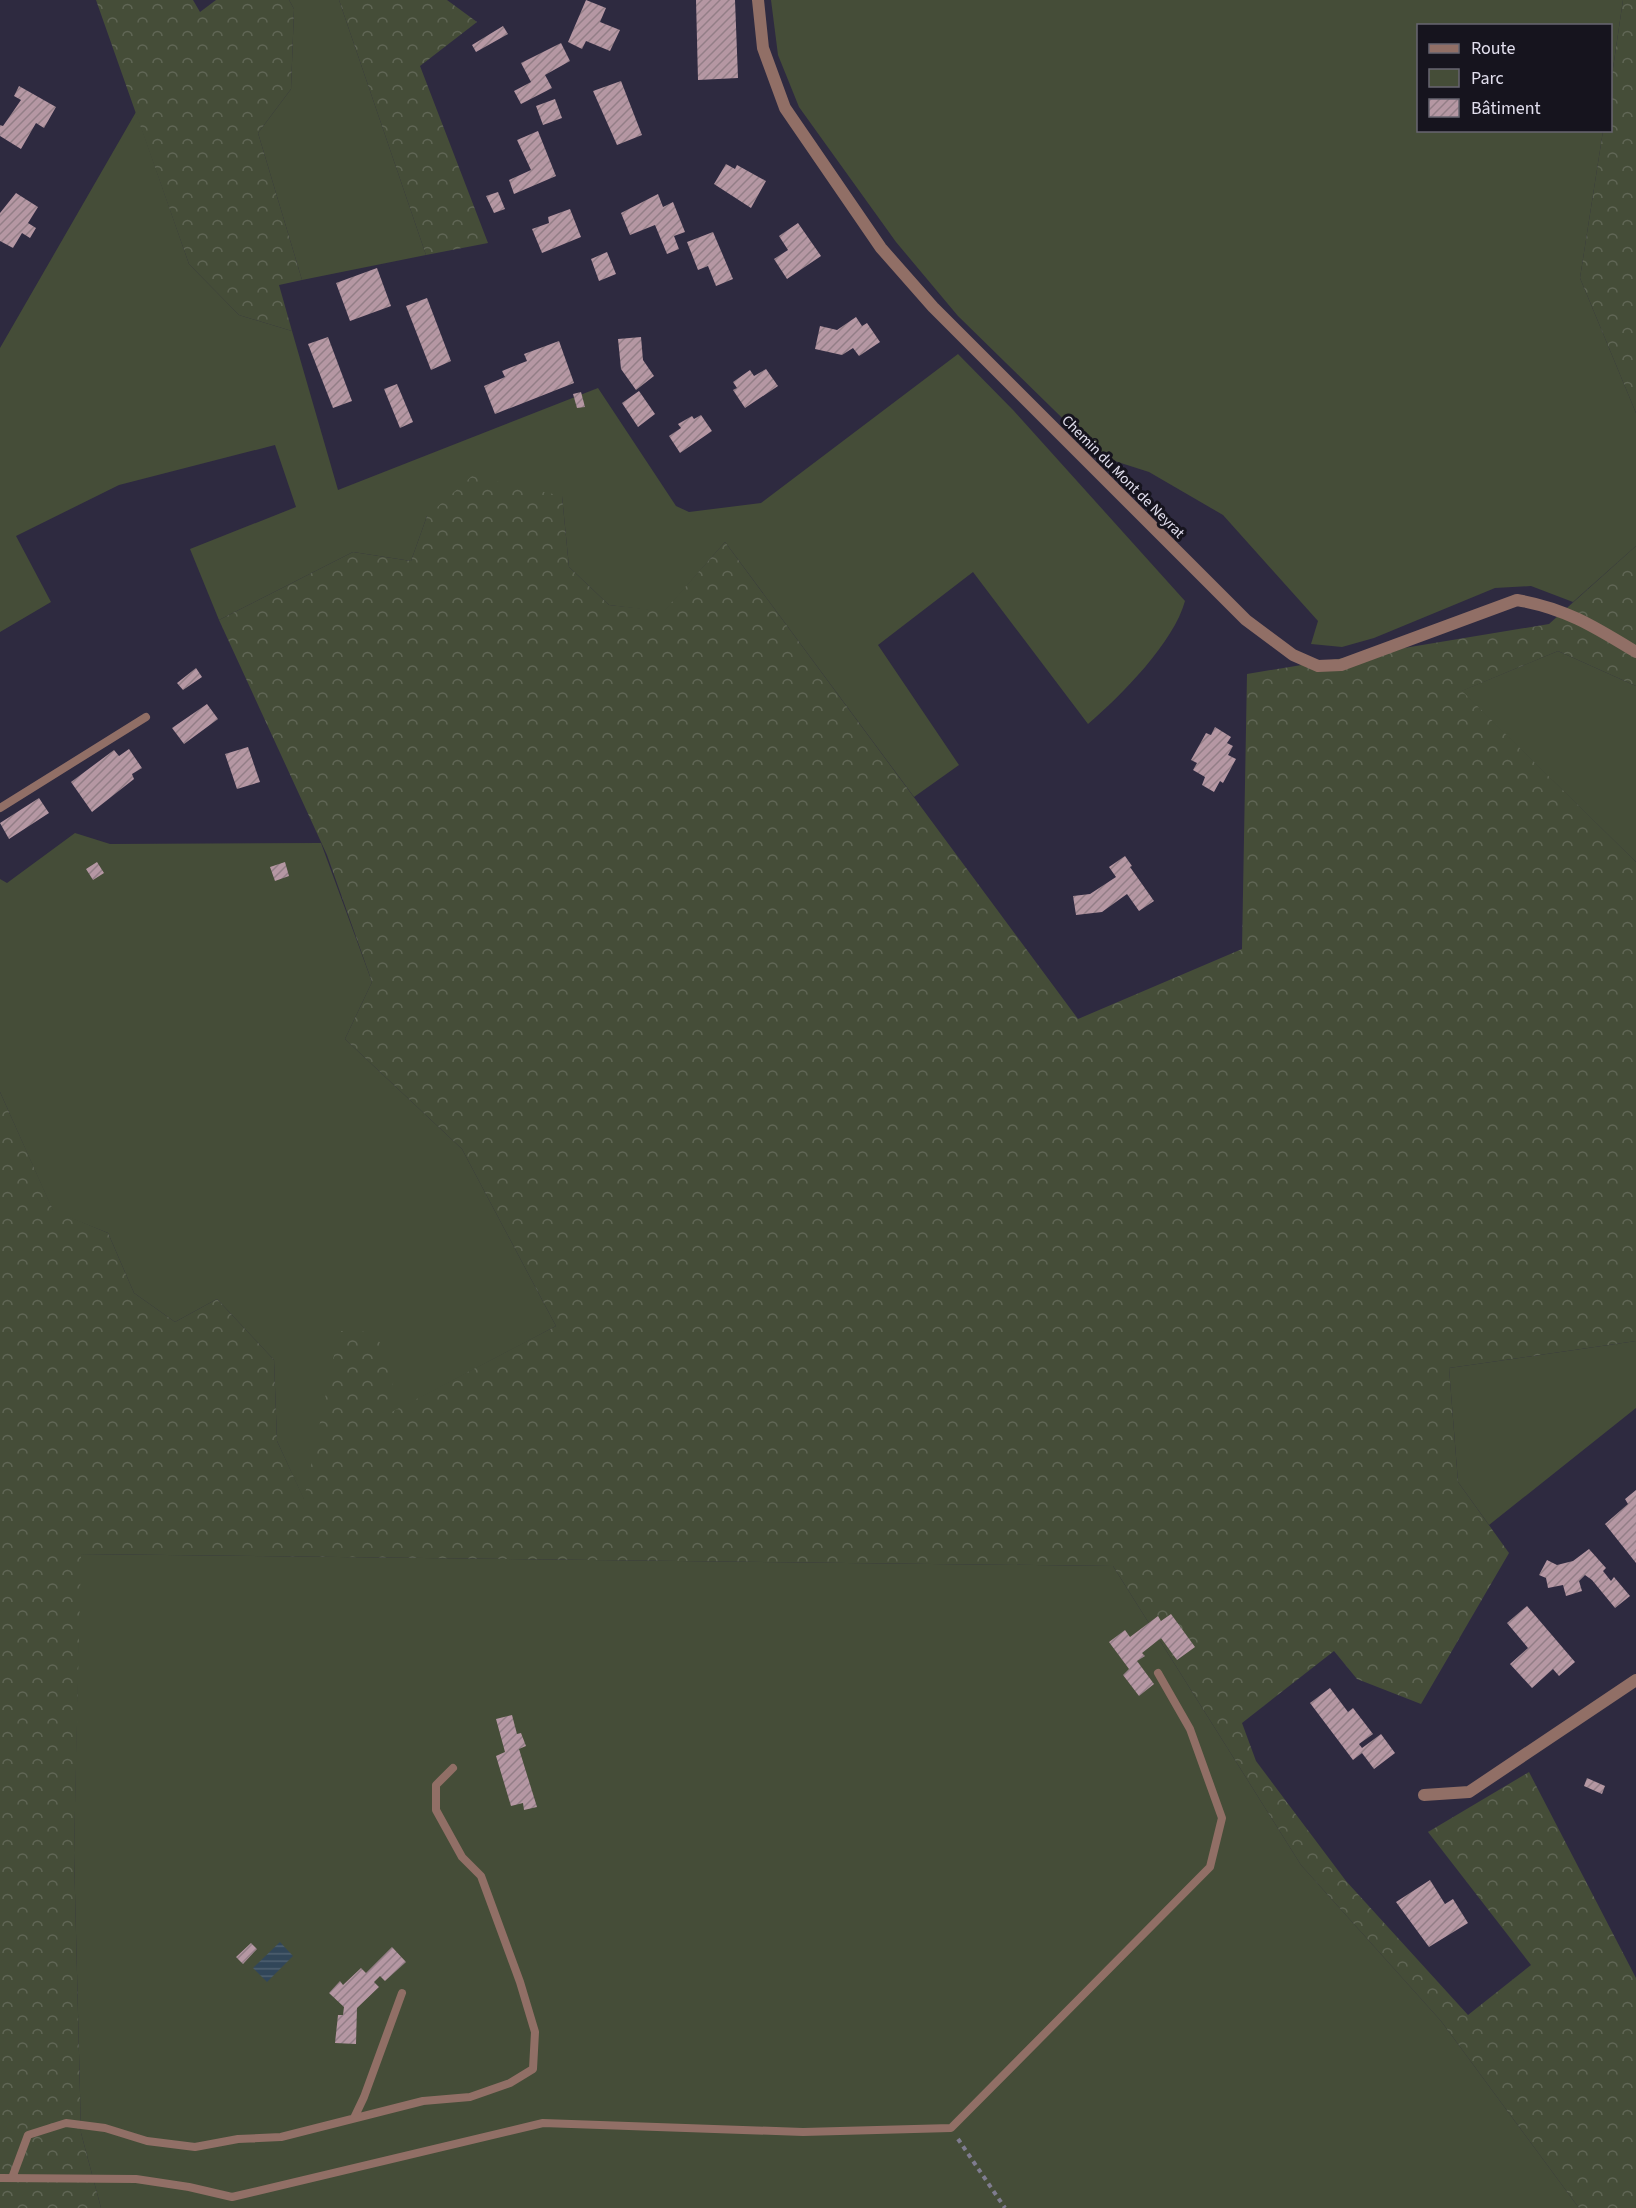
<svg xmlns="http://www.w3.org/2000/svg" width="1636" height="2208" font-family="'Source Sans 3',sans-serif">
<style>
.green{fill:#454d38}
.forest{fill:url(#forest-crowns)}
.water{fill:url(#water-rules)}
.building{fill:url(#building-hatch)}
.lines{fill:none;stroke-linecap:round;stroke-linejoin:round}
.path{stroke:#7f7c8f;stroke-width:4;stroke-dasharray:4.5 4.5;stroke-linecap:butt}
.service{stroke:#916f66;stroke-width:8}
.minor{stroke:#916f66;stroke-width:12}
.labels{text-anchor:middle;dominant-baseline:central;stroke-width:6;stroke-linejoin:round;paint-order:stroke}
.street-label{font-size:15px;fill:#e2dfee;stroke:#16141e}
</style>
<defs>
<pattern id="forest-crowns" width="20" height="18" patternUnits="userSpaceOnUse" patternTransform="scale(1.5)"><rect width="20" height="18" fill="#454d38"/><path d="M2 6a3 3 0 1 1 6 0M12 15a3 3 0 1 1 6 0" fill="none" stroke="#606655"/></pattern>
<pattern id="water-rules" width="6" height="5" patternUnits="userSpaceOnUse" patternTransform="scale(1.5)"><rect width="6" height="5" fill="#314659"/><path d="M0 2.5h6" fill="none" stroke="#4f6071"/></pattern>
<pattern id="building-hatch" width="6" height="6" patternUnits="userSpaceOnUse" patternTransform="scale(1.5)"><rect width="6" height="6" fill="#b597a3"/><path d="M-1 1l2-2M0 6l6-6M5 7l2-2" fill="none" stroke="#937e87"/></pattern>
</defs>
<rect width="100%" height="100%" fill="#2e2a40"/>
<path class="green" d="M289,0H339L426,255L302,280L258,133L291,89L294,9Z
M771,0H1623L1611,82L1610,26H1418V130L1603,131L1580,278L1636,413V546L1573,602L1531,586L1495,588L1374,638L1342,647L1311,644L1318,621L1223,515L1149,472L1102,457L958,316L896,242L799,107L778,55Z
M136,112L189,264L239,315L292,331L338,490L598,388L676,506L689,512L761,503L958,354L1014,411L1185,601C1174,642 1121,696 1088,724L973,572L878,645L959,765L914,797L725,542L664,612L609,605L569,567L562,496L427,516L411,561L353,552L219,620L190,549L296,507L275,445L119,485L16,536L51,602L0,632V348Z
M1558,651L1636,686V862L1461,691Z
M75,833L110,844L321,843L372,982L345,1039L462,1149L556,1326L382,1418L304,1500L277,1441L274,1360L217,1299L175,1322L134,1293L108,1233L53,1211L0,1092V879L7,883Z
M1636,1341V1408L1489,1525L1458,1482L1449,1368Z
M80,1554L1113,1566L1301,1865L1441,2021L1579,2208H101L81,2133L74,1853Z"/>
<path class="forest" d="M96,0H193L200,12L216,0H289L294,9L291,89L258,133L302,280L279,285L292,331L239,315L189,264Z
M339,0H447L477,22L420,66L488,243L426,255Z
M1623,0H1636V413L1580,278L1603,131L1610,130L1611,82Z
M472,476L562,496L569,567L609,605L664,611L725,542L1078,1019L1242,949L1247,674L1549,624L1636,546V686L1558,651L1462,691L1636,862V1341L1449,1368L1458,1482L1509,1553L1421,1704L1357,1679L1334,1651L1242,1723L1256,1761L1346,1881L1468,2015L1531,1965L1428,1832L1529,1772L1636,1978V2208H1579L1441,2021L1301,1865L1113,1566L81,1554L74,1853L81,2133L101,2208H0V1092L53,1210L108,1233L134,1293L175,1322L217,1299L274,1360L277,1441L304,1499L339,1331L372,1332L398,1367L382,1417L556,1326L462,1149L345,1039L372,982L327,855L219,620L353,552L411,561L427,516Z"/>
<path class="water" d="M280,1942L293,1956L267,1982L253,1968Z"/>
<path class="building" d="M586,0L606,8L600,22L620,30L610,51L586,41L582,49L568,42Z
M696,0H735L738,78L698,80Z
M503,26L508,34L476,52L472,45Z
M561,43L570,61L545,75L552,88L521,104L514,91L531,82L521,63Z
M621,81L642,135L617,145L593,91Z
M19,86L56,107L44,128L36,123L21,149L0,136V125L3,126L21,100L14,96Z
M555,99L562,118L543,125L536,106Z
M538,131L556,176L514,194L509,180L531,170L517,140Z
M726,164L735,169L737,165L766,181L751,208L714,184Z
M498,192L505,209L494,213L486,196Z
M16,193L38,207L28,223L36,228L30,238L22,233L13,248L0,241V213Z
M658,194L663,207L673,202L685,232L674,236L679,249L667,254L655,225L630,235L621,213Z
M570,209L581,237L542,253L532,229L549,223L548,217Z
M798,223L821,256L787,279L774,259L788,250L779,236Z
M713,232L733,279L716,286L708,266L698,270L687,242Z
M607,252L616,274L599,281L591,259Z
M377,268L391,306L350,321L336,283Z
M427,298L451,361L431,370L406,306Z
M856,317L862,326L867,323L880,342L859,356L853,348L842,355L815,349L820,326L837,330Z
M328,337L352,401L333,408L308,344Z
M641,337L643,360L654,376L636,390L621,369L618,339Z
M559,341L574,383L495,414L484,386L505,377L502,371L527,361L524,354Z
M766,369L778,386L745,408L733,390L737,388L733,382L750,370L754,376Z
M397,384L413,422L400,428L384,389Z
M639,391L655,414L638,427L622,403Z
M581,392L585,407L577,408L573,394Z
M701,415L712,431L680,453L669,436L681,428L678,424L692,416L694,419Z
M196,668L202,677L183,690L177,683Z
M207,704L218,719L184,744L172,728Z
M1215,727L1231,737L1227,743L1233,746L1228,755L1236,759L1223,783L1220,781L1214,792L1202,785L1205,777L1193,770L1197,763L1191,760L1206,733L1211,735Z
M248,747L260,782L237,789L225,754Z
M129,749L142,768L132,774L134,779L92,812L71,782L114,750L119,756Z
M39,798L49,813L9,839L0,823Z
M1125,856L1132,866L1130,867L1154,901L1139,911L1127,894L1102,912L1076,915L1073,896L1090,894L1116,877L1109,867Z
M97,862L104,873L93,880L86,869Z
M285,862L289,876L275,881L270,867Z
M1636,1490V1563L1605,1524L1628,1504L1625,1499Z
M1589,1549L1606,1568L1603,1571L1611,1581L1614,1577L1630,1596L1615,1608L1592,1580L1585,1575L1579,1581L1582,1591L1566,1596L1563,1585L1548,1588L1546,1578L1539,1575L1547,1560L1557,1565L1573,1561Z
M1527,1606L1575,1662L1559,1676L1553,1669L1532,1688L1510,1664L1528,1648L1507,1623Z
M1171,1614L1195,1647L1177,1660L1161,1638L1142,1653L1145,1656L1137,1661L1154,1684L1139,1696L1123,1675L1129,1669L1109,1642L1125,1630L1130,1637L1158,1616L1161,1621Z
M1330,1688L1348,1712L1353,1708L1373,1734L1359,1744L1362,1748L1381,1734L1395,1753L1374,1769L1362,1753L1353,1760L1310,1703Z
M512,1715L517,1734L521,1733L526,1746L519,1749L537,1807L524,1810L523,1803L511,1806L496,1756L505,1752L496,1719Z
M1587,1778L1605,1786L1602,1794L1584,1786Z
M1430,1880L1445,1904L1453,1899L1468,1923L1429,1947L1396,1902Z
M251,1943L257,1949L243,1964L236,1957Z
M392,1947L406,1962L385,1981L380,1976L374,1982L379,1987L357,2008L356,2044L335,2043L338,2015H343L344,2007L329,1993L340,1981L343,1985L361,1968L366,1973Z"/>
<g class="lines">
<path class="path" d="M958,2139L1005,2208"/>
<path class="service" d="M0,808L146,717
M354,2118L364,2097L402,1993
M0,2178L136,2179L189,2187L232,2197L543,2123L803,2132L951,2128L1210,1867L1222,1818L1190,1729L1158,1673
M12,2178L28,2135L66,2123L105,2128L147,2141L195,2147L238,2139L281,2137L423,2101L470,2097L510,2083L533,2069L535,2032L520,1982L481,1876L462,1857L436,1810V1785L453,1768"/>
<path class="minor" d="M758,0L763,48L785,108L881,248L933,307L1246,620L1293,655L1318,666L1341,665L1517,600C1565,608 1595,627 1636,652
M1424,1795L1469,1792L1636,1680"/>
</g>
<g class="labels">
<g class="street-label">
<text transform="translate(1123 477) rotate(45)">Chemin du Mont de Neyrat</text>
</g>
</g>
<rect x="1417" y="24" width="195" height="108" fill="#16141e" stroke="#686571" stroke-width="1.5"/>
<rect x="1429" y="44" width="30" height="9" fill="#916f66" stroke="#686571" stroke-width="1.5"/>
<text x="1471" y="54" font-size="18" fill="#e2dfee">Route</text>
<rect x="1429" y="69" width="30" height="18" fill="#454d38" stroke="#686571" stroke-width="1.5"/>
<text x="1471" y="84" font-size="18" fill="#e2dfee">Parc</text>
<rect x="1429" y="99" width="30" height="18" fill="url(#building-hatch)" stroke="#686571" stroke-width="1.5"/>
<text x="1471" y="114" font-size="18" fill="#e2dfee">Bâtiment</text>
</svg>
